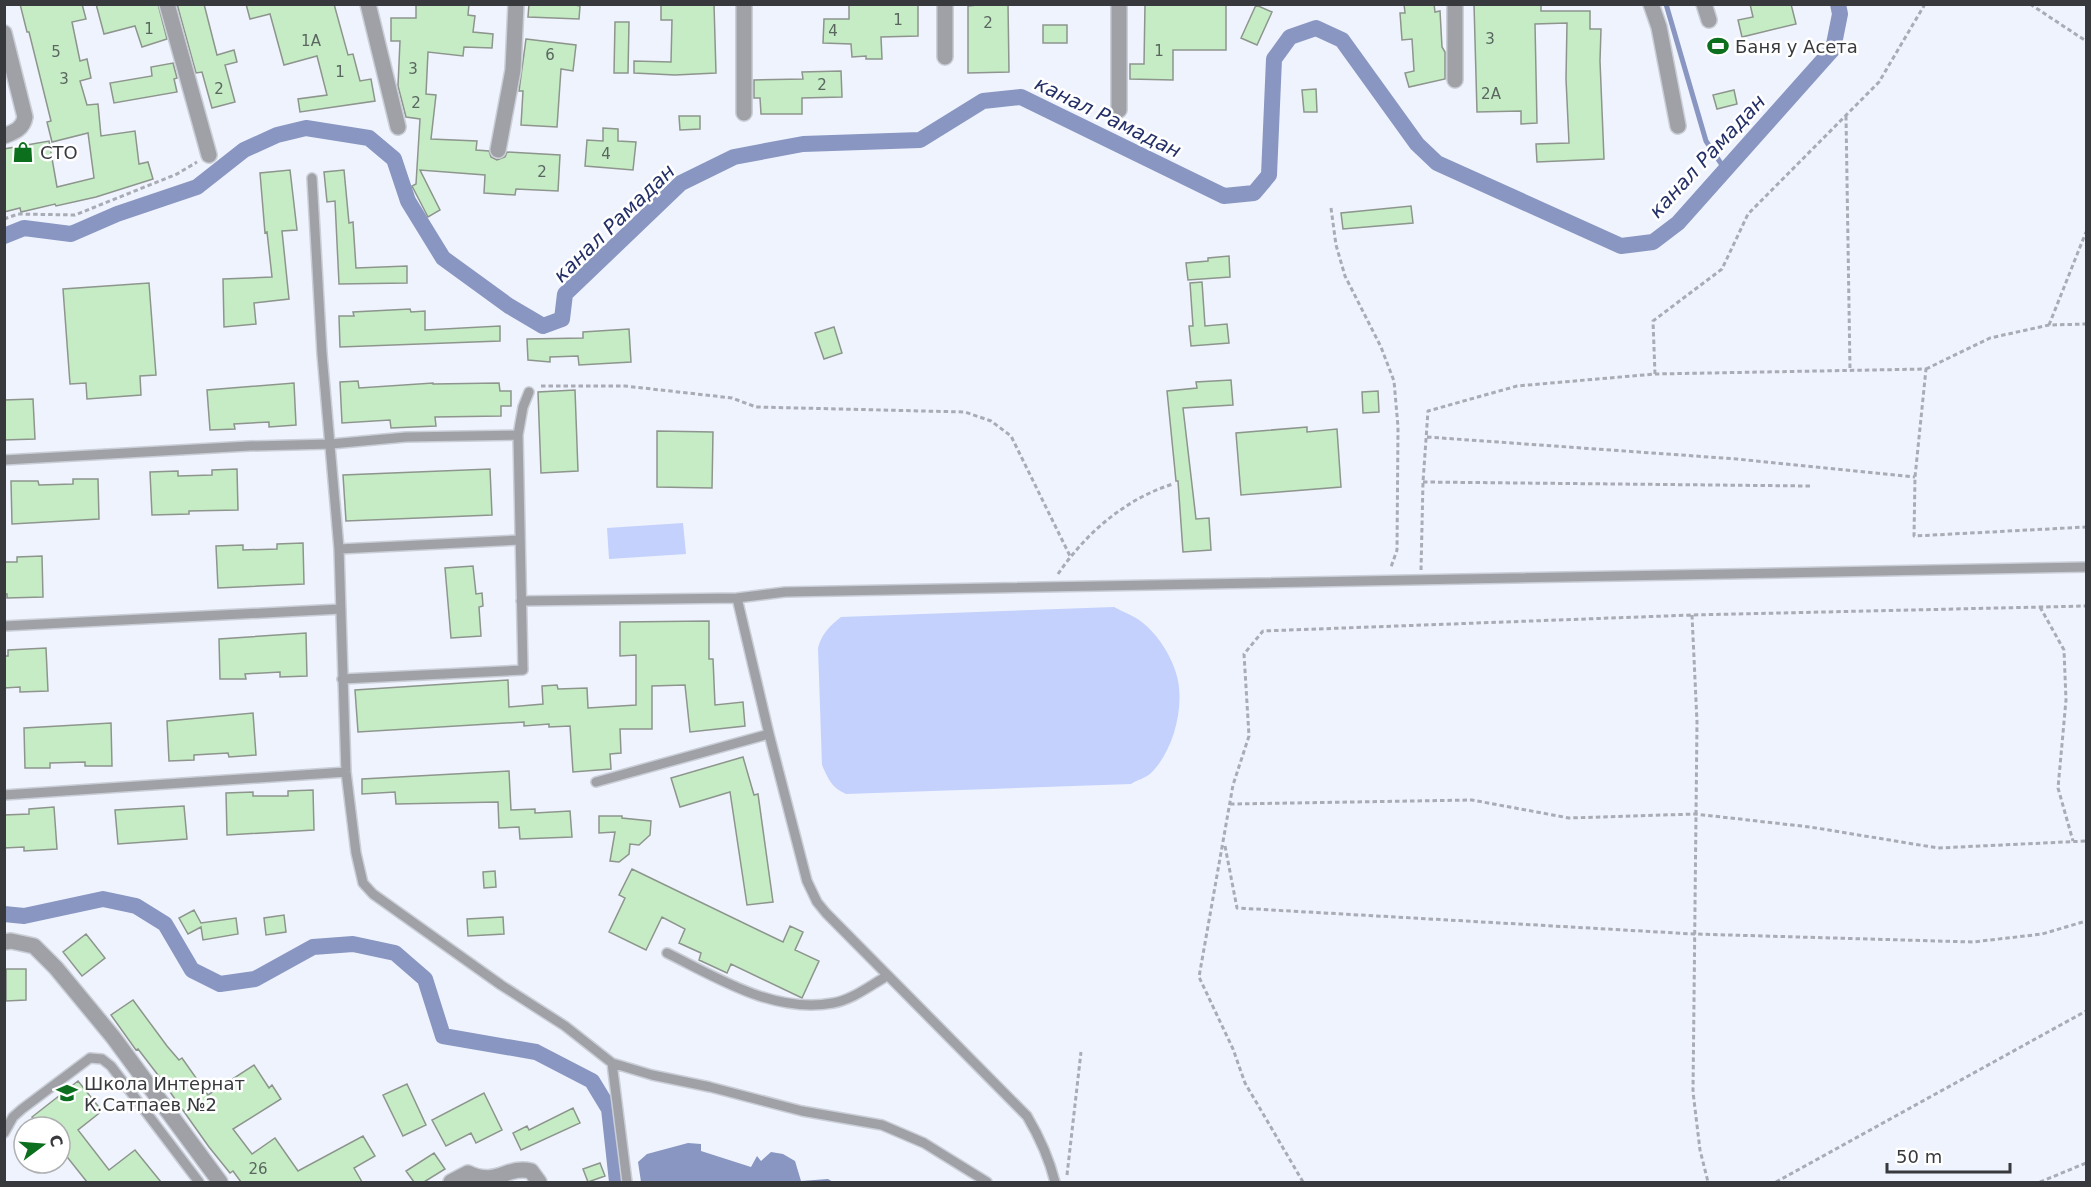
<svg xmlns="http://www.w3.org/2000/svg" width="2091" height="1187" font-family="'DejaVu Sans',sans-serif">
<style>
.green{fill:#c3d1fc}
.water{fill:#8896c1}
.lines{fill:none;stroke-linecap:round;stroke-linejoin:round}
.stream{stroke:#8896c1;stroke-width:5}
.canal{stroke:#8896c1;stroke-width:16}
.building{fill:#c5ecc5;stroke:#8d958d;stroke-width:1.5}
.lane-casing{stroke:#caced7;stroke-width:12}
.street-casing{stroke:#caced7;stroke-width:18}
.path{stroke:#a9acb4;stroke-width:3;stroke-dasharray:4.5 3;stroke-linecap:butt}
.lane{stroke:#9fa1a6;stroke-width:9}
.street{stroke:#9fa1a6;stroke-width:15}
.labels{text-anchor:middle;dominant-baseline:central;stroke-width:5;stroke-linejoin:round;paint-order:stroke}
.number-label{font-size:15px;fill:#5a665f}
.poi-label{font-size:18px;fill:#37393d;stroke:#fff;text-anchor:start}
.water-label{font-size:20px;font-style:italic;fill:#232f66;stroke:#fff}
</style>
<rect width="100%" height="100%" fill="#eff3fe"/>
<path class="green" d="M683,523L686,554L609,559L607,528Z
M1114,607C1123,612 1135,616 1143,623C1157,634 1171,655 1176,673C1186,703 1174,751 1151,773C1146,778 1137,780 1131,784L846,794C832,788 828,779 822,765L818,648C822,633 830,626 841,617Z"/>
<path class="water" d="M688,1143L701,1144V1151L751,1167L757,1156L761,1161L771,1152L783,1154L795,1161L801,1181L828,1179L833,1182H641L638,1162L647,1154Z"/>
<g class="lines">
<path class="stream" d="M1666,4L1706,141L1726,171"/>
<path class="canal" d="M4,236L24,228L71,234L117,214L197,187L244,150L277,135L306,128L369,138L394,159L408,201L443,258L509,306L543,326L562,319L565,294L681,183L734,157L803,144L920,140L983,101L1021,97L1224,196L1254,193L1269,175L1274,59L1290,37L1316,28L1342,40L1417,144L1437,163L1621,246L1653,242L1678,223L1833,49L1840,14L1838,4
M4,914L24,916L103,899L136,906L165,924L192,970L220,984L255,979L313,947L353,944L395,953L425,979L443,1036L536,1052L592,1081L609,1109L617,1182"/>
</g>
<path class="building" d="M20,4H82L86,19L72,22L80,61L87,59L91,78L80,81L87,105L98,104L101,136L135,131L139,164L148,162L153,179L96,197L56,206L55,204L21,212L20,208L4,212V149L49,141L57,187L94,178L88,133L52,142L47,122L51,121L29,32H27Z
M96,4H158L167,39L142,47L135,26L104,34Z
M177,4H204L217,55L234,50L237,62L225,65L235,102L212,108L202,72L196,73Z
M246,4H334L348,55L353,54L360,81L371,79L375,101L300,112L298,99L327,95L317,56L284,65L270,14L250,19Z
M416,4H469L468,15L475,16L473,32L493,34L492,48L464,47L463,56L428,52L426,94L436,95L431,139L477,141L476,150L489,151L491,157L497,160L505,157L507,152L560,155L558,191L516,189L515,195L484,193L485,175L420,170L440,210L428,217L412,186L416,184L420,119L406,117L398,86L400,41H391V18H416Z
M529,4H570L580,6L579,19L528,17Z
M661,4H714L716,73L675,75L634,73V61L671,62L672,20H661Z
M849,4H918V36L881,37L882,59H866V56L852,57L851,44L823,43L824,19H849Z
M987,4H1008L1009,72L968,73V6Z
M1145,4H1226V50H1173V80L1130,79V64H1144Z
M1404,4H1434L1435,12L1440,11L1442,47L1445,52V79L1409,87L1405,73L1414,71L1412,39L1402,40L1400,13H1405Z
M1474,4H1541V11H1590V29H1601L1600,61L1604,159L1537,162L1536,144L1569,143L1566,79L1567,23L1535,24L1537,123L1521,124V111L1477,112Z
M1750,4H1791L1796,24L1742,37L1738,20L1753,17Z
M1256,5L1272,12L1257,45L1241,38Z
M615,22H629L628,73H614Z
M1043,25H1067V43H1043Z
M526,39L576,45L573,71L561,69L557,127L521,125L523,91H519Z
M173,63L177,78L174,79L177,92L114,103L110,83L152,76L151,67Z
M841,71L842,97L802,98V114H761L760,98H754V80L803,79L802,72Z
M1316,89L1317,112H1304L1302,90Z
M1734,90L1737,104L1717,109L1713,95Z
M679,116H700V129L680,130Z
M603,128L618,129V141L636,142L633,170L585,166L587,140L603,141Z
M290,170L297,230L282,231L289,299L254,303L256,324L224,327L223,279L272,277L267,232L265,233L260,173Z
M344,170L349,223L353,222L356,268L407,266V283L339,284L335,201L327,202L324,172Z
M1411,206L1413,223L1343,229L1341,213Z
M1229,256L1230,277L1188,280L1186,263L1208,261V258Z
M1202,282L1205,326L1227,324L1229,343L1191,346L1189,326H1193L1190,283Z
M149,283L156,375L140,376L141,395L87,399L86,383L70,384L63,289Z
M410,309L411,312L425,311V330L500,326V341L340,347L339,316H354L353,312Z
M834,327L842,353L824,359L815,333Z
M629,329L631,362L579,365L578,356L550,357V362L528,360L527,339L583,338V332Z
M1231,380L1233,405L1183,408L1196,519L1209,518L1211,550L1183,552L1178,481H1176L1167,391L1197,388L1196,382Z
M358,381L359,388L433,383V384L499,383L500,391H511V406H501V416L435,417L436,426L391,428L390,420L342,423L340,382Z
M294,383L296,425L269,427V422L234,424L235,429L210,430L207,390Z
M575,390L578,471L541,473L538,392Z
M1378,391L1379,412L1363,413L1362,392Z
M33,399L35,439L4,440V400Z
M1307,427V432L1337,429L1341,487L1241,495L1236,433Z
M657,431L713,432L712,488L657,487Z
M237,469L238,510L189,511V514L152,515L150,472L178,471V476L212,475V470Z
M490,469L492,515L346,521L343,475Z
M73,479H98L99,519L12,524L11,481H38L39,485L73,484Z
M303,543L304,584L218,588L216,546L243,545V550L277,549V544Z
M42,556L43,597L7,598V594H4V562H17V557Z
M473,566L476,594L482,593L483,606L479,607L481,636L451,638L445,568Z
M709,621V659H713L715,705L743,702L745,726L690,732L685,685L652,686V729H620L621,753L610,754L611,769L573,772L570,726L549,727V724L524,726V722L358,732L355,690L508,680L509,707L543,704L542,686L557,685L558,689L587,688L588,708L636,705V655L620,656V622Z
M306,633L307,676L280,677V672L245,674L246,679H220L219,639Z
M46,648L48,691L20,692V687L4,688V656H8V650Z
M253,713L256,755L229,757L228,753L194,755V760L169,761L167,721Z
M111,723L112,766H85V762L50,763V768H25L24,728Z
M743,757L754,795L758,794L773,902L747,905L730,792L680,807L671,778Z
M509,771L511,810L535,809V813L570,811L572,837L520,839L519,827L499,828L498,802L396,804L395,792L362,794V779Z
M313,790L314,830L227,835L226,793L253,792V796H288V791Z
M184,806L187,839L118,844L115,810Z
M54,807L57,849L24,851V847L4,848V815L29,814V809Z
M599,816H622V818L651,821L650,835L639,845L630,844L629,854L619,862L610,861L615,832L599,833Z
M632,869L783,942L790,926L803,932L795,950L819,961L802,998L731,964L727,973L699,960L701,953L679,943L685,929L662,917L646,950L609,932L625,898L619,895Z
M495,871L496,887L484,888L483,872Z
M194,910L201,923L236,918L238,934L203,940L201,927L188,934L179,918Z
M284,915L286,932L266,935L264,918Z
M503,917L504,934L468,936L467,919Z
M86,934L105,958L82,976L63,952Z
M6,969H26V1000L6,1001Z
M133,1000L167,1046L179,1060L182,1058L208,1095L254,1065L269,1088L272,1085L281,1099L233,1129L252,1154L275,1138L298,1171L363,1136L375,1156L354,1168L362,1182H241L233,1171L230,1173L209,1147L158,1075L138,1049L136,1050L111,1015Z
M78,1081L102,1111L78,1130L109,1170L135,1150L161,1182H87L60,1148V1127H40L32,1117Z
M407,1084L426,1125L403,1136L383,1095Z
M484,1093L502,1130L476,1143L471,1133L446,1146L432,1120Z
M573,1108L580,1123L521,1150L513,1133L527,1126L529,1130Z
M434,1153L445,1169L424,1182H414L406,1171Z
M600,1163L605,1176L588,1182L583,1169Z"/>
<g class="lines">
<defs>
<path id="lane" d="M312,178L322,354L339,549L346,772L356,853L363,883L373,894L501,985L565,1026L612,1063L652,1075L710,1087L802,1111L882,1125L924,1143L987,1182
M4,460L249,446L331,444L406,437L518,435
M339,549L520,540
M737,598L769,734L807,881L817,902L826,913L1027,1116C1040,1138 1049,1158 1055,1182
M521,601L737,598L785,592L2086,567
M4,626L341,609
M342,679L523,670L518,435L523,407L529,392
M596,782L769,734
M4,795L346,772
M667,953C718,978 774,1014 833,1003C852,1000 871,985 887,976
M612,1063L627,1182
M4,1133L13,1117L22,1109L90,1058L102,1059L111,1066L199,1182"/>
<path id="street" d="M167,4L209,155
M368,4L398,127
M945,4V57
M1119,4V110
M1455,4V80
M1651,4L1659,27L1678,126
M1704,4L1709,20
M4,33L25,117C23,129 14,132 4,136
M744,113V4
M498,150L513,70L516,4
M4,942L11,941L34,946L56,968L113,1037L220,1182
M451,1182L468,1173C497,1187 507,1165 531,1171L539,1182"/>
</defs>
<use href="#lane" class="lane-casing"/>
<use href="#street" class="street-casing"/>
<path class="path" d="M2030,4L2086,41
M1846,116L1850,370
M1331,208L1336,245L1345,276L1381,347L1394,381L1398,427L1397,550L1391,567
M4,219L18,214L75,215L177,174L197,162
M2049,325L2086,232
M1926,369L1990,338L2049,325L2086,324
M1655,374L1653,321L1722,269L1748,214L1879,82L1925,4
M541,386H625L732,398L756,407L965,412L991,421L1011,436L1070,556
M1427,437L1737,459L1915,477
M1423,482L1810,486
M1421,570L1423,482L1428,411L1517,386L1655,374L1926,369L1915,477L1914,536L2086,527
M1058,574C1086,533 1125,499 1173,484
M2040,607L2064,650L2066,700L2058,788L2073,841
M1692,615L1697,722L1693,1092L1700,1150L1708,1182
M1230,804L1472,800L1569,818L1695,814L1810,827L1938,848L2086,841
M1225,846L1237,908L1694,934L1973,942L2042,934L2086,921
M1067,1175L1081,1052
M1303,1182L1245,1083L1233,1049L1199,977L1233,785L1249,736L1244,654L1263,631L1692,615L2086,606
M1776,1182L2086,1011
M2040,1182L2086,1163"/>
<use href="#lane" class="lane"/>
<use href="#street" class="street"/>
</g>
<defs>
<symbol id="stadium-bare" viewBox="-9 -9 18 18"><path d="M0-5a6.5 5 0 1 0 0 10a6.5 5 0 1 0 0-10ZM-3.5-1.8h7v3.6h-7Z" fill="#0c6f1e" stroke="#fff" stroke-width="2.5" paint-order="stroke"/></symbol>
<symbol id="shop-bare" viewBox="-9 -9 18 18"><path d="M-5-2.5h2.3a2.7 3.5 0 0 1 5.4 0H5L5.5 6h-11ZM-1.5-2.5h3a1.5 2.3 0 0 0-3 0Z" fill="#0c6f1e" stroke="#fff" stroke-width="2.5" paint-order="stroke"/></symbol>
<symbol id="school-bare" viewBox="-9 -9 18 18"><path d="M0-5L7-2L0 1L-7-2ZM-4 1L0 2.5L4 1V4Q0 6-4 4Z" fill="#0c6f1e" stroke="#fff" stroke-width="2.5" paint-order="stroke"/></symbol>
</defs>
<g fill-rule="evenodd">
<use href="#stadium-bare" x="1703" y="31" width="30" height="30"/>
<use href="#shop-bare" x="8" y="137" width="30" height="30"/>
<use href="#school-bare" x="52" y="1078" width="30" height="30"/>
</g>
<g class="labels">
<g class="number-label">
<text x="898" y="20">1</text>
<text x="988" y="23">2</text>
<text x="149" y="29">1</text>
<text x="833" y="31">4</text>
<text x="1490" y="39">3</text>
<text x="311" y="41">1А</text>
<text x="1159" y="51">1</text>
<text x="56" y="52">5</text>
<text x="550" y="55">6</text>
<text x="413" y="69">3</text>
<text x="340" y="72">1</text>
<text x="64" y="79">3</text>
<text x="822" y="85">2</text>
<text x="219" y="89">2</text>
<text x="1491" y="94">2А</text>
<text x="416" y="103">2</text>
<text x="606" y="154">4</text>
<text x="542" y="172">2</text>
<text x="258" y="1169">26</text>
</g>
<g class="poi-label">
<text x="1735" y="46">Баня у Асета</text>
<text x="40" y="152">СТО</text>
<text x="84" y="1083">Школа Интернат<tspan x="84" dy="21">К.Сатпаев №2</tspan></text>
</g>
<g class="water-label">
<text transform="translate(1108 117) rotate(26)">канал Рамадан</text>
<text transform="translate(1707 156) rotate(-47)">канал Рамадан</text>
<text transform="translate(614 223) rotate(-44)">канал Рамадан</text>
</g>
</g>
<rect width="2091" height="1187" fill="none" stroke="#37393d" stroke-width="12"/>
<g transform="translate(42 1145) rotate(74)"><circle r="28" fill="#ffffff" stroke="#afb0b1" stroke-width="1.5"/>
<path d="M0-4.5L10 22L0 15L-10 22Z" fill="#0c6f1e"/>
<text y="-9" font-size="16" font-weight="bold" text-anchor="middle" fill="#37393d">С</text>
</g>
<path d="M1887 1163v9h123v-9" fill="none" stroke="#37393d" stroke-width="3"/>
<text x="1896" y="1163" font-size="18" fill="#37393d" stroke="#ffffff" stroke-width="4.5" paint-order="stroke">50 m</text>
</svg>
